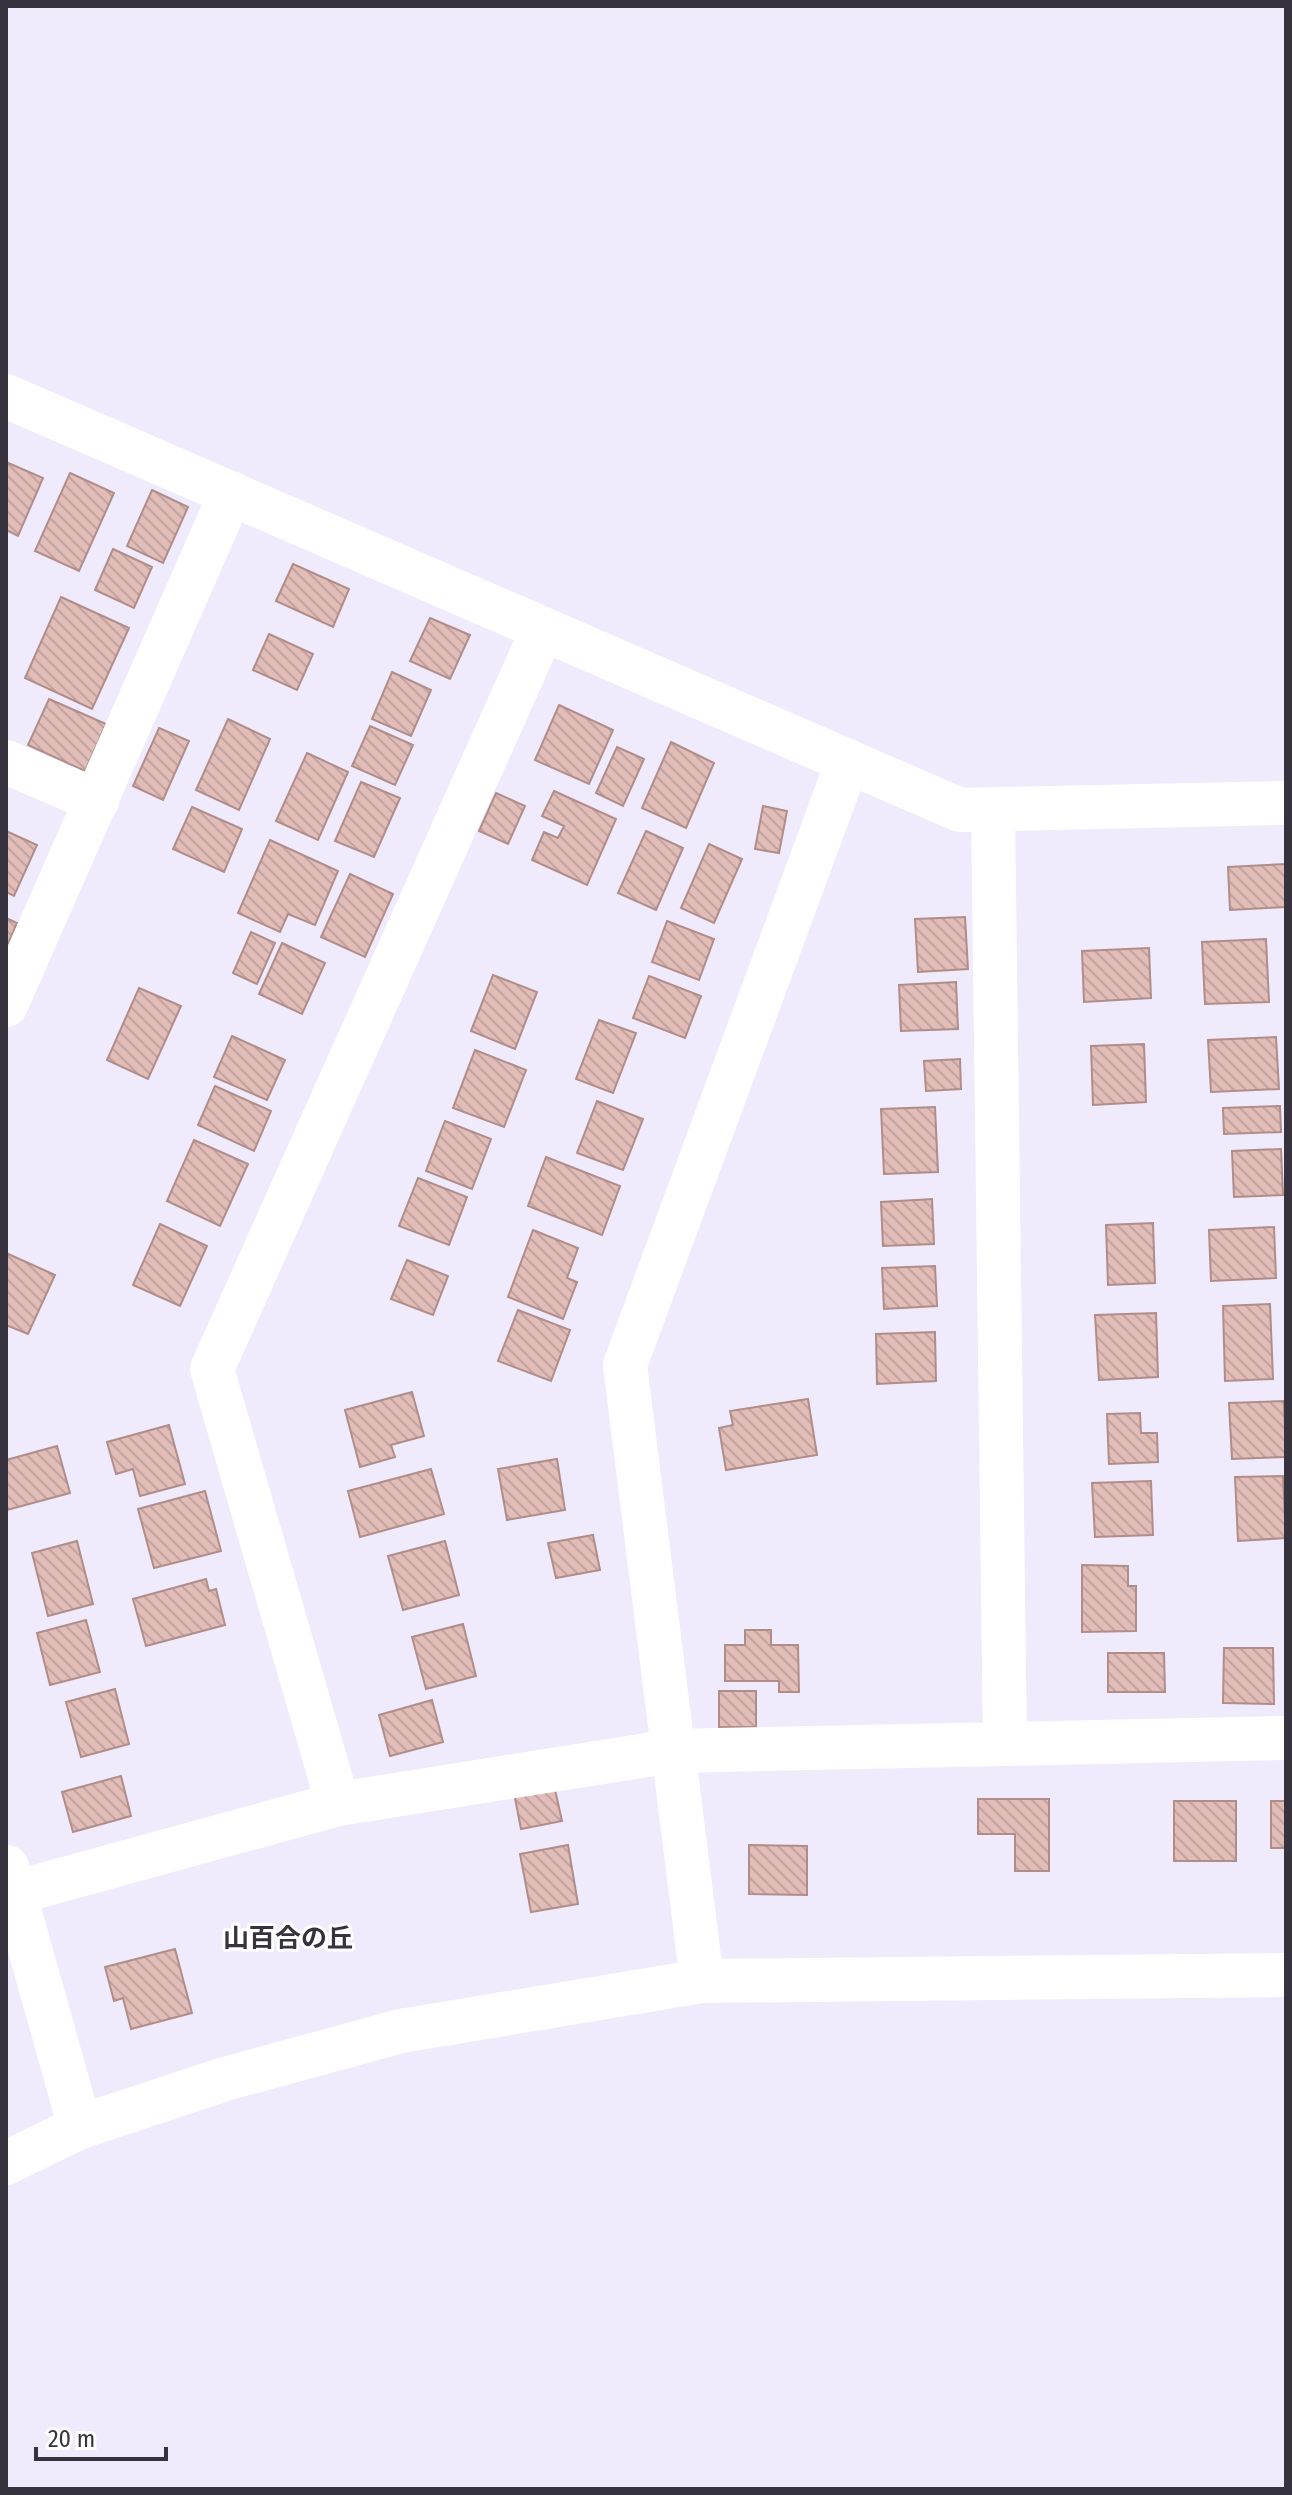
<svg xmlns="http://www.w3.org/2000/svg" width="1292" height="2495" font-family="'Fira Sans Condensed','Noto Sans JP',sans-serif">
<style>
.building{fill:url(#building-back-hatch);stroke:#b08d88;stroke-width:2}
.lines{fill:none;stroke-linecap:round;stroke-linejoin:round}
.minor{stroke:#fff;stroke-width:44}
.labels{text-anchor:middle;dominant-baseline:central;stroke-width:6;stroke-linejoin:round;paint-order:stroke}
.quarter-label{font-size:26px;font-weight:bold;fill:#36323e;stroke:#fff}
</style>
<defs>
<pattern id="building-back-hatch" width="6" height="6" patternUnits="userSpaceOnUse" patternTransform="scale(2)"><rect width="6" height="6" fill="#e2bdb8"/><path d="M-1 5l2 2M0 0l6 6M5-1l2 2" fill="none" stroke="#c2a39f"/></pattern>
</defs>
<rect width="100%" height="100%" fill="#f0eafd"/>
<path class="building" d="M6,462L43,478L18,536L6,530Z
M70,473L114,493L79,571L35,551Z
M152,490L188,507L163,563L127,546Z
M113,549L152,567L134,608L95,590Z
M293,564L349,589L333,627L276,601Z
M61,597L129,628L92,709L25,678Z
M430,618L470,635L450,679L410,661Z
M269,634L313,654L297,690L253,670Z
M392,672L431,690L411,736L372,719Z
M49,699L106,724L85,771L28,745Z
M559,705L613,730L589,784L535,760Z
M228,719L270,739L239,810L196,790Z
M370,726L413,745L395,785L352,766Z
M159,728L189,741L163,800L133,786Z
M671,742L714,763L686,828L642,808Z
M617,747L644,759L623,806L596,793Z
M307,753L348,772L318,840L276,821Z
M361,782L400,798L374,857L335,841Z
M554,791L616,819L587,885L532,860L544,832L558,838L564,826L542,816Z
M496,793L525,806L508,844L479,831Z
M763,806L787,811L779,853L755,849Z
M192,807L242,829L224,872L173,849Z
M6,831L37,845L14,896L6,892Z
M646,831L683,848L656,910L618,893Z
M270,840L338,871L315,925L288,914L280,932L238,913Z
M709,844L742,859L714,923L681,908Z
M1286,864V907L1230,910L1228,867Z
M350,874L393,894L365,957L321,937Z
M965,917L968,969L918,972L915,919Z
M6,918L17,923L6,948Z
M667,921L714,939L699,980L652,962Z
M251,932L275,943L257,984L233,973Z
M1266,939L1269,1002L1205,1004L1202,942Z
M282,943L325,963L302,1014L259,994Z
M1149,948L1151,998L1084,1002L1082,951Z
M493,975L537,992L515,1049L471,1031Z
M649,976L701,996L685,1038L633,1018Z
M956,982L958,1029L901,1031L899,985Z
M139,988L181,1006L148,1079L107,1060Z
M599,1020L636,1033L613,1093L576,1079Z
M232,1036L285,1060L267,1100L214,1077Z
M1276,1037L1279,1089L1211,1092L1208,1040Z
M1144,1044L1146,1102L1093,1105L1091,1046Z
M475,1050L526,1070L504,1127L453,1108Z
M960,1059L961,1089L926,1091L924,1061Z
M215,1086L271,1111L254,1151L198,1125Z
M597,1101L643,1119L623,1170L577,1153Z
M1280,1106L1281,1132L1224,1134L1223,1108Z
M935,1107L938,1172L884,1174L881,1109Z
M445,1121L491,1139L472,1189L426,1171Z
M194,1140L248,1164L220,1226L167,1201Z
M1281,1149L1283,1195L1234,1197L1232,1151Z
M546,1157L620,1186L602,1235L528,1206Z
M418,1178L467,1197L449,1245L399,1226Z
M932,1199L934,1244L883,1246L881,1202Z
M1153,1223L1155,1283L1108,1285L1106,1225Z
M160,1224L207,1246L180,1306L133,1285Z
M1274,1227L1276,1278L1211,1281L1209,1230Z
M533,1230L578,1248L567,1278L577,1282L563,1319L508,1297Z
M6,1253L55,1275L28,1334L6,1325Z
M407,1260L448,1276L433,1315L391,1299Z
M935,1266L937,1306L884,1309L882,1268Z
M1270,1304L1273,1379L1225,1381L1223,1306Z
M518,1310L570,1330L551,1381L498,1361Z
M1156,1313L1158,1377L1099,1380L1095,1315Z
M935,1332L936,1381L877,1384L876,1334Z
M412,1392L424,1436L391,1445L395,1457L360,1467L345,1410Z
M808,1399L817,1455L726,1470L719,1428L733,1425L730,1411Z
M1284,1401L1286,1457L1232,1459L1229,1403Z
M1140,1413L1141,1433H1157L1158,1462L1109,1464L1107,1414Z
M169,1425L185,1484L140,1496L133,1469L116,1474L107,1442Z
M57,1446L70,1493L7,1510L6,1460Z
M557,1459L565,1510L507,1520L498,1469Z
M431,1469L444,1514L360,1537L348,1491Z
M1283,1476L1286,1538L1238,1541L1235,1477Z
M1151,1481L1153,1535L1095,1537L1092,1483Z
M205,1491L221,1551L154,1568L138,1509Z
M593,1535L600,1570L556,1578L548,1543Z
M77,1541L93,1604L48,1616L32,1553Z
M445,1541L459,1595L403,1610L388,1556Z
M1082,1565L1128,1566V1586H1136V1631L1082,1632Z
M206,1579L209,1591L216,1589L225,1625L146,1646L133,1599Z
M86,1620L100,1672L50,1685L37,1633Z
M463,1624L476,1676L426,1689L412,1637Z
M745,1630H771V1645H798L799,1692H779V1681H725V1645H745Z
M1224,1648H1273L1274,1704L1223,1703Z
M1108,1653H1164L1165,1692H1108Z
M115,1689L129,1744L81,1757L66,1702Z
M719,1691H756V1727H719Z
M432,1700L443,1742L390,1756L379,1715Z
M121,1776L131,1816L73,1832L62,1792Z
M554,1785L562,1821L521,1829L514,1793Z
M978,1799H1049V1871H1015V1834H978Z
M1174,1801H1236V1861H1174Z
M1271,1801H1286V1867L1285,1848H1271Z
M568,1845L578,1904L531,1912L520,1854Z
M749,1845L807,1846V1895L749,1894Z
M175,1949L192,2013L131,2029L123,1998L114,2001L105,1967Z"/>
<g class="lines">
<path class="minor" d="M6,396L960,810L1286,803
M6,762L97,801
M993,809L1005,1744
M6,1005L231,493
M338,1804L212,1369L543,629
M7,1867L80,2127
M14,1893L338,1804L672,1751L1286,1738
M702,1981L625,1365L848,761
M6,2163L80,2127L225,2079L401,2031L702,1981L1286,1975"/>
</g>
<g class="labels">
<g class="quarter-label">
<text x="288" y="1938">山百合の丘</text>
</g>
</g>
<rect width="1292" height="2495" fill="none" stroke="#36323e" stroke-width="16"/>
<path d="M36 2447v12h130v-12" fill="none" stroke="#36323e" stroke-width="4"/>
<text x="48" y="2447" font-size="24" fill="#36323e" stroke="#ffffff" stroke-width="6" paint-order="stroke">20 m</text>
</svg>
